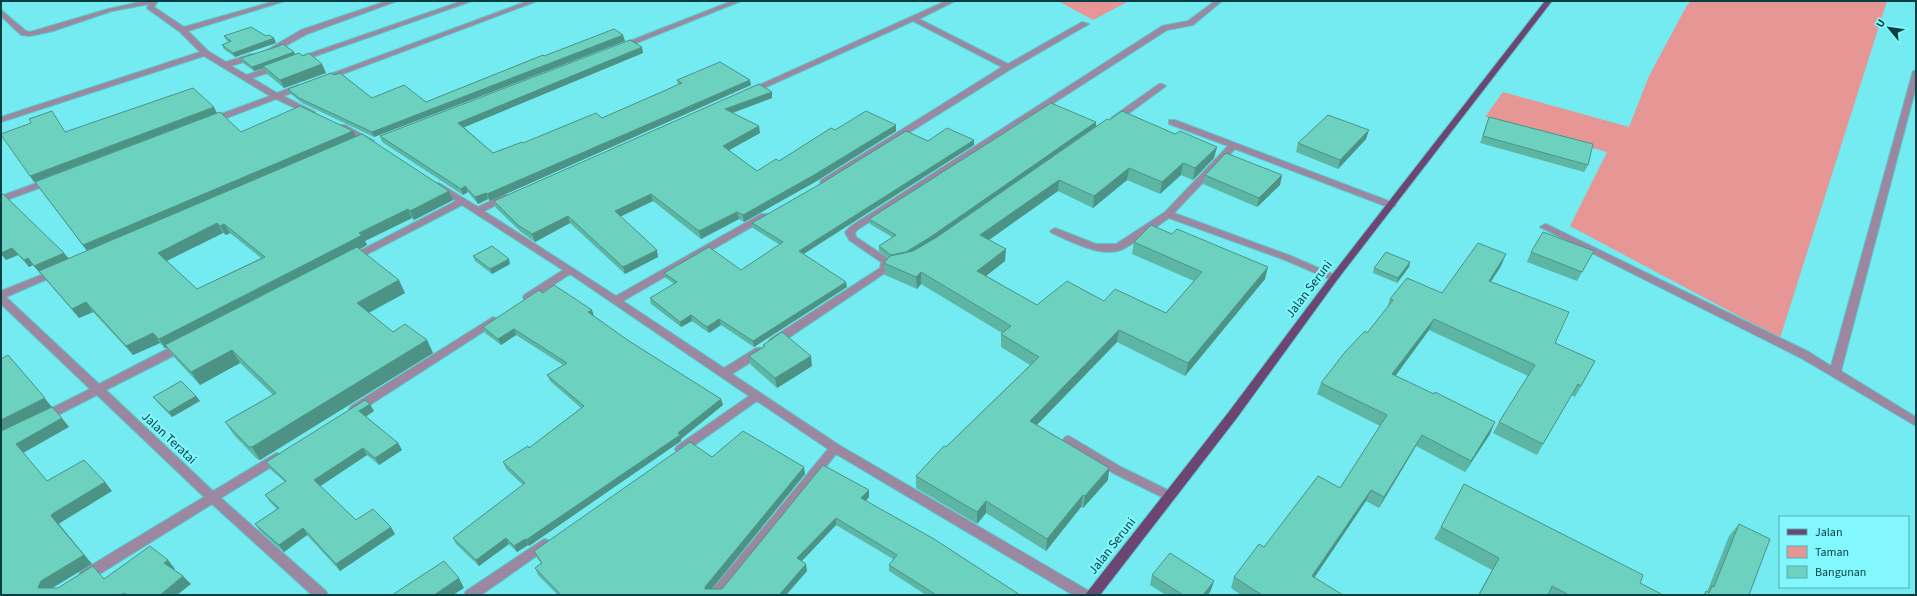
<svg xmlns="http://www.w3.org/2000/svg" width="1917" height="596" font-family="'Source Sans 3',sans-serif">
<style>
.green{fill:#e69695}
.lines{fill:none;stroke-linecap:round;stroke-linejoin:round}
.minor-casing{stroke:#5cc4ca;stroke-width:2}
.major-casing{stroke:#5cc4ca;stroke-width:2}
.minor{fill:#9c87a1;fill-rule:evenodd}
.major{fill:#6b4673;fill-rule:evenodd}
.wall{fill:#5db5a4;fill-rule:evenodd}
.shaded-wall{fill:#4c9386}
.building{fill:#6cd2bf;stroke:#4c9386;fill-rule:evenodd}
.labels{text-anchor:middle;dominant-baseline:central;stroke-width:4;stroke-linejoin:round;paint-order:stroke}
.street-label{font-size:13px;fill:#063e41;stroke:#82f8fe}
</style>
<rect width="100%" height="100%" fill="#74eaf1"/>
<path class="green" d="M1058,1H1129L1093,20Z
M1691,1H1887L1780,338L1570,226L1607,152L1485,117L1503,92L1629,127L1649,76L1686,7Z"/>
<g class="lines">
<defs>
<path id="minor" d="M145,1H158L154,7L184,27L275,1H285L188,31L208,51L226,62L251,54H257V58L231,66L247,75L274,65H280V69L252,78L277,93L298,85H304V89L283,96L315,112L314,114H308L276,99L216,122H210V118L270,96L204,56L1,122V117L200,52L180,32L148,9L147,8L149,4L112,11L53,31L30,36L21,35L1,16V10L26,31L30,32L108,9Z
M387,1H397L307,34L274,52H271L267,50L301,30Z
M462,1H472L301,61H295L294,59Z
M528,1H537L324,81H318L317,79Z
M732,1H741L624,48H621L617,46Z
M946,1H955L919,19L1008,64L1082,22L1089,24L1011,69L827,184H821L820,182L821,180L1002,67L913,21L753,93H750L746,91Z
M1215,1H1222L1193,25L1167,30L857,230L855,233L856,237L889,259L891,261L888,271L778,345H770L769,342L770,339L880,268L881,262L849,240L845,232L851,226L1162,26L1188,21Z
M1913,71H1916V87L1841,371L1916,417V426L1801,358L1540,227L1545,224L1548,225L1809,352L1831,366Z
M1159,84H1162L1166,86L1117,122H1111V118Z
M1169,120H1175L1394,203L1396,205L1394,207H1388L1235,149L1174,213L1291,256L1337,276L1339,278L1334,281L1285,260L1169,218C1154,228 1139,241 1123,249C1103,259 1070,241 1052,233L1050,231L1055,228L1096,244H1116L1165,212L1228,146L1169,124Z
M339,125H345L374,141L373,143H367L339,129Z
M50,178L53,179L54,181L53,183L1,202V196Z
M439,183L478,207L503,195H509L510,197L509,199L484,211L616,296L761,214H767L769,216L767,218L623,301L724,368L756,348H764L765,351L764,354L732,374L839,445L1089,591L1091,595H1073L836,454L723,595H708L828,449L757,401L685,452L681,453L677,452L675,449L677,446L749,396L570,274L532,299H524L523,297L524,295L563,270L462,205L356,260H350L348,258L350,256L456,201L436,188L435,186L436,184Z
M56,269L59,270L61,272L59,274L6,297L99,384L179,343H187L188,346L187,349L106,390L213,491L273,455L277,453L281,455L283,458L281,461L221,498L326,591L328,595H312L212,504L90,580L85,582L80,580L79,576L80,572L204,497L97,395L48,420H40L38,417L40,414L90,389L1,304V291Z
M493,317L497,319L498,321L497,323L359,412H351L349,409L351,406Z
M1069,436L1121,467L1174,493L1176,496L1174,499L1170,501L1166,499L1113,473L1065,443L1063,440L1065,437Z
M544,539L548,540L550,544L548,548L481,595H464L466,591Z"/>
<path id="major" d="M1545,1H1552L1337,280L1236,419L1100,595H1085L1228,413L1331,276Z"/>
</defs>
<use href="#minor" class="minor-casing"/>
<use href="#major" class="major-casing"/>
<use href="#minor" class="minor"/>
<use href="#major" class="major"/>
</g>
<path class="wall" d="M224,36L276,43L235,57L224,49L222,45L229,42L226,40Z
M625,41L374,137L302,103L291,94L288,89L334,75L372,98L426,102L544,56Z
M294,52L295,55L303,56L322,64L326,73L284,88L267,74L264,68L254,71L243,63L241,58Z
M643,53L464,127L493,153L602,118L678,85L677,80L751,85L490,201L488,199L478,204L468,192L463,195L382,142L380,136Z
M772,92V98L733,113L760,133L729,150L757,171L779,161L835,130L896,131L815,182L744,222L739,219L701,239L653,201L620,217L658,257L625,274L570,223L535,242L521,232L496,208L494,201Z
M1489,117L1588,165L1584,172L1480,143Z
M1109,120L1175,134L1217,147L1214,158L1193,180L1181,175L1160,194L1127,180L1093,208L1058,191L989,240L1005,261L986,276L1037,305L1104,301L1166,313L1194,281L1132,254L1134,242L1265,279L1185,376L1117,342L1037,425L1109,468L1108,480L1083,508L1081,507L1046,551L986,513L977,524L916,488V476L1030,365L1001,347V334L1002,333L921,284L917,289L885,275L884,263L889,258L879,251V246L892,237L870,224L869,219L1096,122V126Z
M241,132L356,136L449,191L453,200L414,220L412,218L365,241L367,245L360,249L405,293L369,313L393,332L427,340L433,353L260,460L257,459L234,435L225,422L273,395L240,363L200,385L174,357L167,348H165L160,343L133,355L93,312L79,318L40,273L33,265L29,267L18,255L6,260L1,195L69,259L87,251L35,182ZM223,233L226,235L230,233L261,258L197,289L167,261Z
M1366,139L1338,169L1296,152L1298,143Z
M928,141L974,145L804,254L847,287L754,347L721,325L709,333L692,321L681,327L651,304L650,298L674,284L666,278L664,273L741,270L780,245L753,228L752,223Z
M1205,175H1282L1280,185L1257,207L1203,184Z
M1594,251L1577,281L1527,262L1531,252Z
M473,256L510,264L492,274L475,261Z
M1410,262L1409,267L1397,283L1373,273L1374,268Z
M1501,266L1491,282L1555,343L1595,361L1575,397L1571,395L1537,455L1493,433L1499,422L1528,376L1429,330L1395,376L1490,434L1465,472L1416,446L1379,508L1366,501L1314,578L1343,595H1241L1231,588L1234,577L1264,547L1340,488L1380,426L1317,394L1321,383L1367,333L1387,308L1390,299L1442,293Z
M543,293L594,316L629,341L721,399L723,405L681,439V441L529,546L528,545L517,552L509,544L479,566L456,544L453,538L523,485L506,469L503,462L529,448L581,408L550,381L547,375L563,365L516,335L501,345L485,333L483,327Z
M763,345L812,366L777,388L751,365L749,356L764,347Z
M196,396L200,401L172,417L157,402L153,397Z
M374,411L366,417L398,443L402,450L379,465L367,455L320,486L356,520L395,534L340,571L307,535L284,552L260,531L255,524L277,509L270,502L265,495L285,482L270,469L266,462Z
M712,457L805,474L711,589H722L869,497L866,501L1020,595H926L889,571V565L893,559L836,525L802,561L807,571L786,595H558L538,575L535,568L541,563L537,558L534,551Z
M1739,524L1749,595H1703L1706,591L1707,592L1729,536Z
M1441,527L1640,583L1663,595H1478L1492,570L1434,539Z
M1152,575L1211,590L1208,595H1166L1150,585Z"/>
<path class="shaded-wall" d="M623,35L625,41L374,137L372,132Z
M274,38L276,43L235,57L233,53Z
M642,47L643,53L460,129L458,123Z
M294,52L296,57L263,66L264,68L254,71L252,67Z
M322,64L326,73L284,88L280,80Z
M750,80L751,85L490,201L487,194Z
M772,92V98L726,115L725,109Z
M214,107L217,113L34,182L30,176Z
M1096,122V126L929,243L906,257L891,259V255Z
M896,125V131L815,182L744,222L743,215Z
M759,126L760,133L724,153L723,146Z
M1369,130L1366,139L1338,169L1340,160Z
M353,131L356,138L88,252L83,245Z
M974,140V145L800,256L799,251Z
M1217,147L1214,158L1193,180L1195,168Z
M1183,163L1181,175L1160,194L1162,182Z
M1129,168L1127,180L1093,208L1094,196Z
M1282,175L1280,185L1257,207L1259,198Z
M1059,180L1058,191L979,247L980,235Z
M465,186L468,192L463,195L461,189Z
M449,191L453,200L414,220L410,211Z
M486,193L488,199L478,204L475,197Z
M651,194L653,201L617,218L615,211Z
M408,209L412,218L365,241L367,245L354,252L165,345L167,348H165L159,339L359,233Z
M737,212L739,219L701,239L699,231Z
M568,216L570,223L535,242L532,234Z
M217,223L223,233L164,262L158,253Z
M224,224L230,233L226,235L220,226Z
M12,248L18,255L6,260L1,254V253Z
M1006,249L1005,261L977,283V271Z
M657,250L658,257L625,274L623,267Z
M64,253L70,260L40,273L34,266Z
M1506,254L1501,266L1484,292L1489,281Z
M28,258L33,265L29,267L24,260Z
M509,259L510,264L492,274L490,269Z
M1410,262L1409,267L1397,283L1398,278Z
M1268,267L1265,279L1185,376L1188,363Z
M921,272V284L917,289L916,277Z
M399,280L405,293L364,315L357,303Z
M846,282L847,287L754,347L753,341Z
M86,302L93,312L79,318L72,309Z
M592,310L594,316L588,312Z
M691,315L692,321L681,327L680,322Z
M719,319L721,325L709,333L707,327Z
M1434,319L1429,330L1388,386L1392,374Z
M514,329L516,335L501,345L498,339Z
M1119,330L1117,342L1029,433L1030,421Z
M153,333L160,343L133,355L126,346Z
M427,340L433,353L260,460L252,447Z
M232,350L240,363L200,385L191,372Z
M8,355L52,407L1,432V420Z
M811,356L812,366L777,388L775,378Z
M196,396L200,401L172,417L169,412Z
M721,399L723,405L681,439V441L529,546L526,540L678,433Z
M370,404L374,411L363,418L359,411Z
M62,418L69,427L23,453L54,490L16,444Z
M1495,422L1490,434L1465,472L1471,461Z
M1422,435L1416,446L1379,508L1384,497Z
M398,443L402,450L379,465L375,458Z
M363,448L367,455L319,487L314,480Z
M804,467L805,474L707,595L705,587Z
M1109,468L1108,480L1083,508L1085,496Z
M105,482L112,491L60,523L59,524L92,564L49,590L38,588L52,514Z
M869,490V497L862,505L861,498Z
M1371,490L1366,501L1308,587L1312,576Z
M1083,495L1081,507L1046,551L1047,539Z
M986,501V513L977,524V512Z
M836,518V525L798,565L797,558Z
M391,527L395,534L340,571L336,564Z
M303,528L307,535L284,552L279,545Z
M506,538L509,544L479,566L476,560Z
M525,539L528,545L517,552L514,546Z
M168,560L175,569L171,572L164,563Z
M806,564L807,571L786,595H779Z
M183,576L191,584L177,595H160Z
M459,578L464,588L453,595H434Z
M1214,581L1211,590L1208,595H1203Z"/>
<path class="building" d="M251,27L266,36L269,35L274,38L233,53L222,45L231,41L224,36Z
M614,29L623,35L372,132L299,98L288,89L331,73L334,75L340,73L372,98L404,85L426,102L543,55L544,56Z
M630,40L642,47L458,123L493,153L522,142L523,143L596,113L602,118L682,83L677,80L720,62L750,80L487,194L486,193L475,197L465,186L461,189L380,136Z
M283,44L294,52L252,67L241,58L279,46Z
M299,53L303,56L309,53L322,64L280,80L263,66Z
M759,84L772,92L725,109L759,126L723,146L757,171L776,159L779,161L831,128L835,130L866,111L896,125L814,175L743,215L737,212L699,231L651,194L615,211L657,250L623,267L568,216L532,234L518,225L494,201Z
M193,88L214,107L30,176L1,135V134L31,123L29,119L52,111L65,132Z
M1051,103L1096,122L929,238L906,252L891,255L879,246L896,235L869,219Z
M300,106L353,131L83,245L35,182L220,112L241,132Z
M1122,111L1175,134L1180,131L1217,147L1195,168L1183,163L1162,182L1129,168L1094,196L1059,180L980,235L1006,249L977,271L1037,305L1067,281L1104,301L1115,289L1166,313L1202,272L1134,242L1151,225L1172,234L1177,229L1268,267L1188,363L1119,330L1030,421L1109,468L1085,496L1083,495L1047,539L986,501L977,512L916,476L944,446L946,447L1039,357L1001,334L1011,326L921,272L916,277L884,263L890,256L913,251L937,237L1107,119L1109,120Z
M1328,115L1369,130L1340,160L1298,143Z
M1489,117L1593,144L1588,165L1483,136Z
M947,128L974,140L799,251L846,282L753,341L719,319L707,327L691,315L680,322L650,298L677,282L664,273L709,247L741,270L783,242L752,223L822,183L906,131L928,141Z
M362,134L449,191L410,211L408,209L359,233L362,235L349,242L159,339L153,333L126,346L86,302L72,309L39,271ZM217,223L220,226L224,224L265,257L197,289L158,253Z
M1226,153L1282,175L1259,198L1205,175Z
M3,194L64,253L34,266L28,258L24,260L12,248L1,253V195Z
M1543,232L1594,251L1582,272L1531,252Z
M1478,243L1506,254L1489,281L1569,312L1555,343L1595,361L1581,386L1578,384L1543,444L1499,422L1535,365L1434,319L1392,374L1434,394L1435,392L1495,422L1471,461L1422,435L1384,497L1371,490L1312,576L1343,595H1262L1234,577L1259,544L1264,547L1318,476L1340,488L1387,415L1321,383L1345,352L1365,331L1367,333L1393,300L1390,299L1407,278L1442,293Z
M492,246L509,259L490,269L473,256Z
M357,247L399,280L357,303L393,332L405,324L427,340L252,447H249L225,422L276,393L232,350L191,372L165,345Z
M1386,252L1410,262L1398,278L1374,268Z
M554,285L592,310L588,312L629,341L721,399L678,433L680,435L526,540L525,539L514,546L506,538L476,560L453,538L525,483L503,462L528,446L529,448L584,406L547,375L567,363L514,329L498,339L483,327L539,290L543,293Z
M782,332L811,356L775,378L749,356L765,346L763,345Z
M8,355L45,398L1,420V359Z
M181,381L196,396L169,412L153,397Z
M365,400L370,404L359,411L398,443L375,458L363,448L314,480L356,520L373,509L391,527L336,564L303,528L279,545L255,524L279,508L265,495L286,481L266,462Z
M52,407L62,418L16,444L47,481L84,460L105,482L52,514L51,516L84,555L41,581L38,588H58L93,566L104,579L150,546L168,560L164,563L183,576L160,595H127L124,593L120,595H1V431Z
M743,431L804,467L705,587V589H722L823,465L869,490L861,498L934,539L1020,595H934L935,594L889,565L897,555L836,518L797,558L806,564L779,595H561L535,568L542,563L534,551L690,442L712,457Z
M1464,484L1643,575L1640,583L1663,595H1569L1552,586L1548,595H1479L1499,558L1441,527Z
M1739,524L1770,539L1749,595H1705L1706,591L1709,593L1712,586L1714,587Z
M1170,553L1214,581L1203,595H1183L1152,575Z
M444,561L459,578L434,595H392Z"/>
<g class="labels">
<g class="street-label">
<text transform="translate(1309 289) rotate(-53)">Jalan Seruni</text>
<text transform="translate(169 438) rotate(43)">Jalan Teratai</text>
<text transform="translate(1112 546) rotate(-52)">Jalan Seruni</text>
</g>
</g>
<rect width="1917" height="596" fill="none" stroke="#063e41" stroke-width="4"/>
<rect x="1779" y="516" width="130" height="72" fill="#82f8fe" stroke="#50aeb2"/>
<rect x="1787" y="529" width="20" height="6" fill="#6b4673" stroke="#50aeb2"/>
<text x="1815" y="536" font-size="12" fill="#063e41">Jalan</text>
<rect x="1787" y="546" width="20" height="12" fill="#e69695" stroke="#50aeb2"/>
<text x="1815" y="556" font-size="12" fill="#063e41">Taman</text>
<rect x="1787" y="566" width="20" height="12" fill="#6cd2bf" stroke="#50aeb2"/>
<text x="1815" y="576" font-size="12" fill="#063e41">Bangunan</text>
<g transform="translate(1889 28) rotate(299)" stroke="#82f8fe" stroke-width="3" paint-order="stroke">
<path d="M0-3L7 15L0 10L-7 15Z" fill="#063e41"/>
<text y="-6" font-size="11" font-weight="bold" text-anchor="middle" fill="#063e41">U</text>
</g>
</svg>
